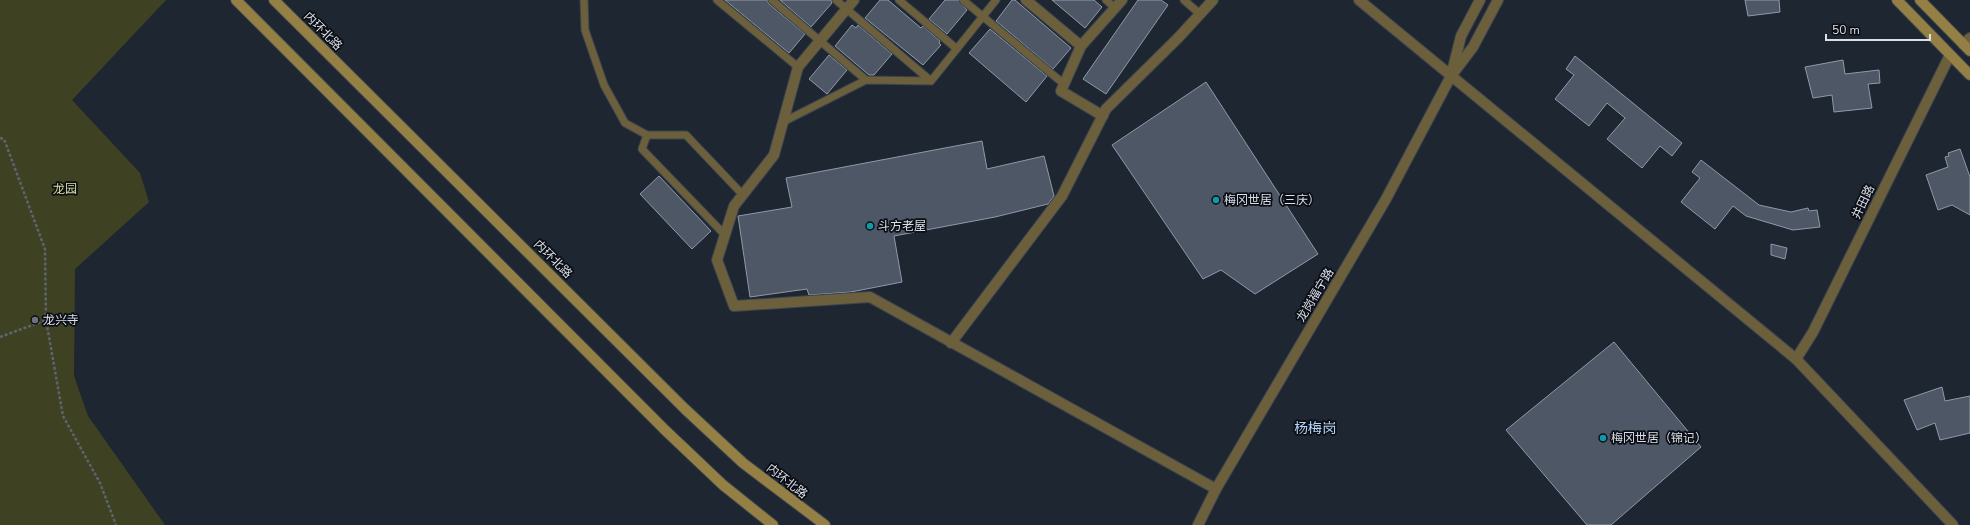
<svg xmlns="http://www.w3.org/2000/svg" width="1970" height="525" font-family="'Nunito Sans','Noto Sans SC',sans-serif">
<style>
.green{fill:#3e4222}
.building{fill:#4e5765;stroke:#8f99a9}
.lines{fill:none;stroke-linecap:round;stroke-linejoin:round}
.service-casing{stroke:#3c444f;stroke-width:9}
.minor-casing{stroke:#3c444f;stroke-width:12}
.tertiary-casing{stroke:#3c444f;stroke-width:12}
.secondary-casing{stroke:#3c444f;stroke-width:12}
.path{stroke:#5d646f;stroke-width:2.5;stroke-dasharray:3 2;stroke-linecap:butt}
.service{stroke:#6c5f3c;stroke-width:7}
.minor{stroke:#6c5f3c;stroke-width:10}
.tertiary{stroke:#6c5f3c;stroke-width:10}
.secondary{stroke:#947f45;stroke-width:10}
.culture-dot{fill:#0f9aa8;stroke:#0b0e14;stroke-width:1.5}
.worship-dot{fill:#6b7280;stroke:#0b0e14;stroke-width:1.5}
.labels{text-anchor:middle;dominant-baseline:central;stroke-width:3.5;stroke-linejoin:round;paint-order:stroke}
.street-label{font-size:12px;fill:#dadfe8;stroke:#0b0e14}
.park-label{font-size:12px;fill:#d5de99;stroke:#0b0e14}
.poi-label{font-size:12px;fill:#dadfe8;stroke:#0b0e14;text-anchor:start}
.quarter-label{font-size:14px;fill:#b5d5f8;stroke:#0b0e14}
</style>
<rect width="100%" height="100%" fill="#1e2632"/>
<path class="green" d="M0,0H166L72,100L140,173L149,202L75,269L74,376L88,416L165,525H0Z"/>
<path class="building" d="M725,0H767L769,4L805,34L789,53Z
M780,0H831L832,3L811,27Z
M880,0H888L921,28L923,26L940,41L939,43L941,45L923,65L865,18Z
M945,0H958L967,10L947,34L929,19Z
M1012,0H1015L1071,48L1053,69L996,21Z
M1052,0H1094L1102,7L1085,28Z
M1138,0H1161L1168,5L1106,94L1083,79Z
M1745,0H1779L1780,12L1748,16Z
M852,25L856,28L858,25L892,54L874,75H869L835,46Z
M990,29L1047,76L1026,102L969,53Z
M829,55L847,70L827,94L809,79Z
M1575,56L1682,143L1672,156L1660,146L1642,168L1607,139L1625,118L1607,103L1589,126L1555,99L1574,75L1566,69Z
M1843,60L1845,74L1879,70L1880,83L1868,84L1872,108L1834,112L1832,95L1813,98L1805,67Z
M1206,82L1318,254L1255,294L1221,270L1203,279L1112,145Z
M982,141L987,169L1044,156L1054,196L1048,204L995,217L894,236L902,282L851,292L809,295L807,289L750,297L738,216L792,207L786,178Z
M1960,149L1970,177V215L1952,205L1938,210L1926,175L1948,167L1945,157L1949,156L1948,153Z
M1701,160L1759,205L1791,212L1808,208L1809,211L1817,210L1820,227L1793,230L1746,216L1733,206L1715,229L1681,202L1700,178L1692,172Z
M659,176L711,231L692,249L640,194Z
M1771,244L1787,248L1785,259L1771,255Z
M1614,342L1701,447L1611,525H1587L1506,430Z
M1942,387L1945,401L1970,396V433L1940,440L1935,423L1917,430L1904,400Z"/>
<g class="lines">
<defs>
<path id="service" d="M584,0L585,30L604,85L625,123L647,135H686L743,195
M717,0L798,67
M772,0L866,80
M836,0L931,81
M899,0L957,49
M963,0L1064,84
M1106,0L1115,8
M1184,0L1200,14
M931,81L996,0
M783,122L866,80L931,81
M647,135L642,149L725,235"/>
<path id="minor" d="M854,0L798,67L774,155L734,206L717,260L734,306L870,297L1216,489
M1026,0L1081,46
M1963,44L1970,38
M1103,116L1061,91L1081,46L1122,0
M951,343L1062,196L1106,109L1178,38L1213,0
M1796,359L1813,332L1950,55"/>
<path id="tertiary" d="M1359,0L1796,359L1953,525
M1452,72L1461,36L1480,0
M1198,525L1216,489L1386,199L1451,76L1473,47L1498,0"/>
<path id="secondary" d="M236,0L665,430L723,485L773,525
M274,0L685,409L743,463L825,525
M1897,0L1970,75
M1920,0L1970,51"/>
</defs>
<use href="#service" class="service-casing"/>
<use href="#minor" class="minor-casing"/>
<use href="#tertiary" class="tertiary-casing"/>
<use href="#secondary" class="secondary-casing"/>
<path class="path" d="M0,138L4,139L45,249L46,320L63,416L100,483L116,525
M0,337L46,320"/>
<use href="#service" class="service"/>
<use href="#minor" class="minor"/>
<use href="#tertiary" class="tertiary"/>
<use href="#secondary" class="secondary"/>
</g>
<g class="culture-dot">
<circle cx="1216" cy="200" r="4"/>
<circle cx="870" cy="226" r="4"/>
<circle cx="1603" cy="438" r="4"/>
</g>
<circle class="worship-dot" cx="35" cy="320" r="4"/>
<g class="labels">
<g class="street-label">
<text transform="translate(323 31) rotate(45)">内环北路</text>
<text transform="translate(1863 202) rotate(-64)">井田路</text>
<text transform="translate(553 259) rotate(45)">内环北路</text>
<text transform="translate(1315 295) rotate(-59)">龙岗福宁路</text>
<text transform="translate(787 481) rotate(38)">内环北路</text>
</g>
<g class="park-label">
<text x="65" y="189">龙园</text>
</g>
<g class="poi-label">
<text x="1224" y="200">梅冈世居（三庆）</text>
<text x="878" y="226">斗方老屋</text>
<text x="43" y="320">龙兴寺</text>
<text x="1611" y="438">梅冈世居（锦记）</text>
</g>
<g class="quarter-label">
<text x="1315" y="428">杨梅岗</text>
</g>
</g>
<path d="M1826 34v6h104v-6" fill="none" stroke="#dadfe8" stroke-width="2"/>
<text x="1832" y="34" font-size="12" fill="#dadfe8" stroke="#0b0e14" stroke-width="3" paint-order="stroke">50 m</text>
</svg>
